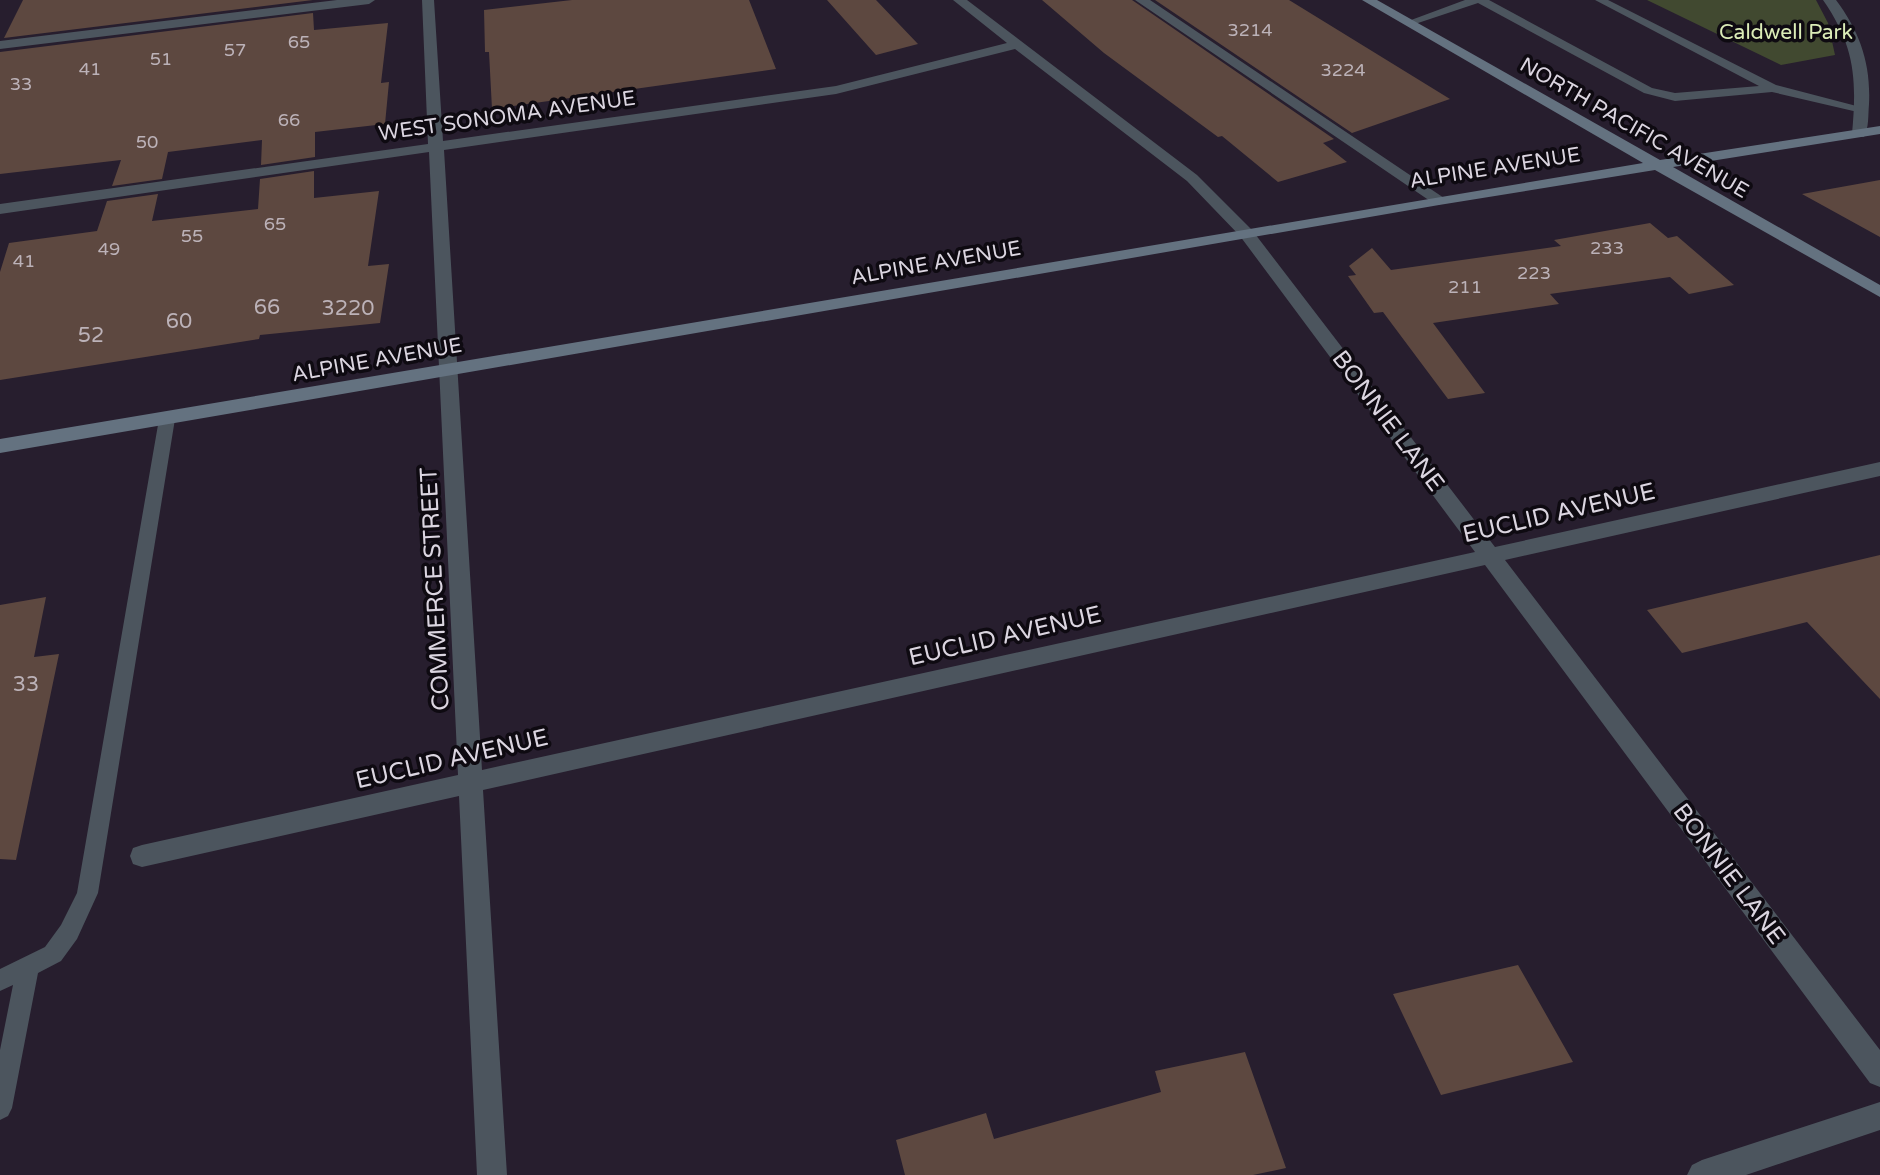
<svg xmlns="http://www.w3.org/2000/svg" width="1880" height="1175" font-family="'Varela Round',sans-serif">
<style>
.green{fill:#414930}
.building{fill:#5d4840}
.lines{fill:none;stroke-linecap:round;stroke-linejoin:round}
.lane{fill:#4c555e;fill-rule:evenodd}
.street{fill:#4c555e;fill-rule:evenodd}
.secondary{fill:#647280;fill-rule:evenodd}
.labels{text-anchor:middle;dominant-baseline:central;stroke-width:7;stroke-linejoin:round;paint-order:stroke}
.far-number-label{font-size:18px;fill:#bcb2b8}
.far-park-label{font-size:21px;fill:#dbecb7;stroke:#0e0a11}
.far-street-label{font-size:21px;fill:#dbd5e0;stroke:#0e0a11}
.number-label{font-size:21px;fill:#bcb2b8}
.street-label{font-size:24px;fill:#dbd5e0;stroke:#0e0a11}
</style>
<rect width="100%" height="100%" fill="#271e2e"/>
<path class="green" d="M1647,0H1816L1828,23L1835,55L1781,65Z"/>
<path class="building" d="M23,0H313L4,38Z
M572,0H749L776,69L492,109L489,52H485L484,10Z
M827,0H876L918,44L876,55Z
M1042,0H1132L1334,139L1323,143L1347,162L1278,182L1222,136L1218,137L1104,53Z
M1155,0H1289L1450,99L1352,133Z
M313,13L314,30L388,23L381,83L389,82L385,124L315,132V157L261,165L262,140L168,152L162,179L112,186L121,160L0,174V52Z
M314,171V198L379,191L368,266L389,264L380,323L260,335L259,339L0,380V272L9,243L97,231L107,201L158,194L152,221L258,209L260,179Z
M1880,180V237L1802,194Z
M1650,223L1668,238L1677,236L1734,285L1689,294L1670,277L1550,294L1559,304L1433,323L1485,393L1448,399L1383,312L1374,313L1348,276L1356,275L1349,266L1372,248L1391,270L1561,246L1554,240Z
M1880,555V699L1807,622L1682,653L1647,610Z
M46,597L34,657L59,654L16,860L0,859V605Z
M1518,965L1573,1062L1441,1095L1393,994Z
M1245,1052L1286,1168L1253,1175H905L896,1140L986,1113L994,1139L1161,1092L1155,1071Z"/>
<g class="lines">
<path class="lane" d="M1465,0H1489L1652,88L1675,93L1759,86L1595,0H1608L1776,85L1868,109L1862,113L1772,92L1675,101L1644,93L1478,3L1412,25L1403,23Z
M167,414L175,419L98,893L77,939L61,961L38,973L12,1108L8,1116L0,1120V1050L13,985L0,991V969L45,947L61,925L77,893L159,419Z"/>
<path class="street" d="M337,0H375L369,4L0,49V41Z
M422,0H434L443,141L836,86L1007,43L953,0H967L1197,175L1252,230L1495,547L1880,462V476L1505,560L1880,1050V1087L1870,1083L1485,565L483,790L507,1175H477L459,796L142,867L133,864L130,856L133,848L142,845L458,775L429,152L0,214V204L428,144ZM1015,49L1187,181L1240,236L1475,552L482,770L444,150L836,94Z
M1135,0H1150L1447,200L1439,205L1433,203Z
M1823,0H1836C1860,32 1871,64 1869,104C1868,115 1869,128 1864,137H1854L1852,134C1857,79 1855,46 1823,0Z
M1880,1102V1130L1746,1175H1687L1692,1165L1702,1160Z"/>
<path class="secondary" d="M1362,0H1377L1660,160L1880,126V134L1673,167L1880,285V297L1655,170L1439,205L0,453V439L1643,163Z"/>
</g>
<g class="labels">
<g class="far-number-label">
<text x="1250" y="30">3214</text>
<text x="299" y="42">65</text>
<text x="235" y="50">57</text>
<text x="161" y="59">51</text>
<text x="90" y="69">41</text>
<text x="1343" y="70">3224</text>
<text x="21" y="84">33</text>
<text x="289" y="120">66</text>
<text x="147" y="142">50</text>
<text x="275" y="224">65</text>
<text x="192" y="236">55</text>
<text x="1607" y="248">233</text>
<text x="109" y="249">49</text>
<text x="24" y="261">41</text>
<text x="1534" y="273">223</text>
<text x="1465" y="287">211</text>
</g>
<g class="far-park-label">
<text x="1786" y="32">Caldwell Park</text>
</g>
<g class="far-street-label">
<text transform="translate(507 116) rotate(-8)">WEST SONOMA AVENUE</text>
<text transform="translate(1634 128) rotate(30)">NORTH PACIFIC AVENUE</text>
<text transform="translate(1495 168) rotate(-9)">ALPINE AVENUE</text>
<text transform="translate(936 263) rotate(-10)">ALPINE AVENUE</text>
<text transform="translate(377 360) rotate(-10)">ALPINE AVENUE</text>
</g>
<g class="number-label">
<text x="267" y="307">66</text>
<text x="348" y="308">3220</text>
<text x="179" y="321">60</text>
<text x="91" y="335">52</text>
<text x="26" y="684">33</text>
</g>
<g class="street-label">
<text transform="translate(1388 421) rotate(53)">BONNIE LANE</text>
<text transform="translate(1559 513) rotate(-13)">EUCLID AVENUE</text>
<text transform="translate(435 589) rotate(-93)">COMMERCE STREET</text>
<text transform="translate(1005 636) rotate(-13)">EUCLID AVENUE</text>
<text transform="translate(452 759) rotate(-13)">EUCLID AVENUE</text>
<text transform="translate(1729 874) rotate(53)">BONNIE LANE</text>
</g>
</g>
</svg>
